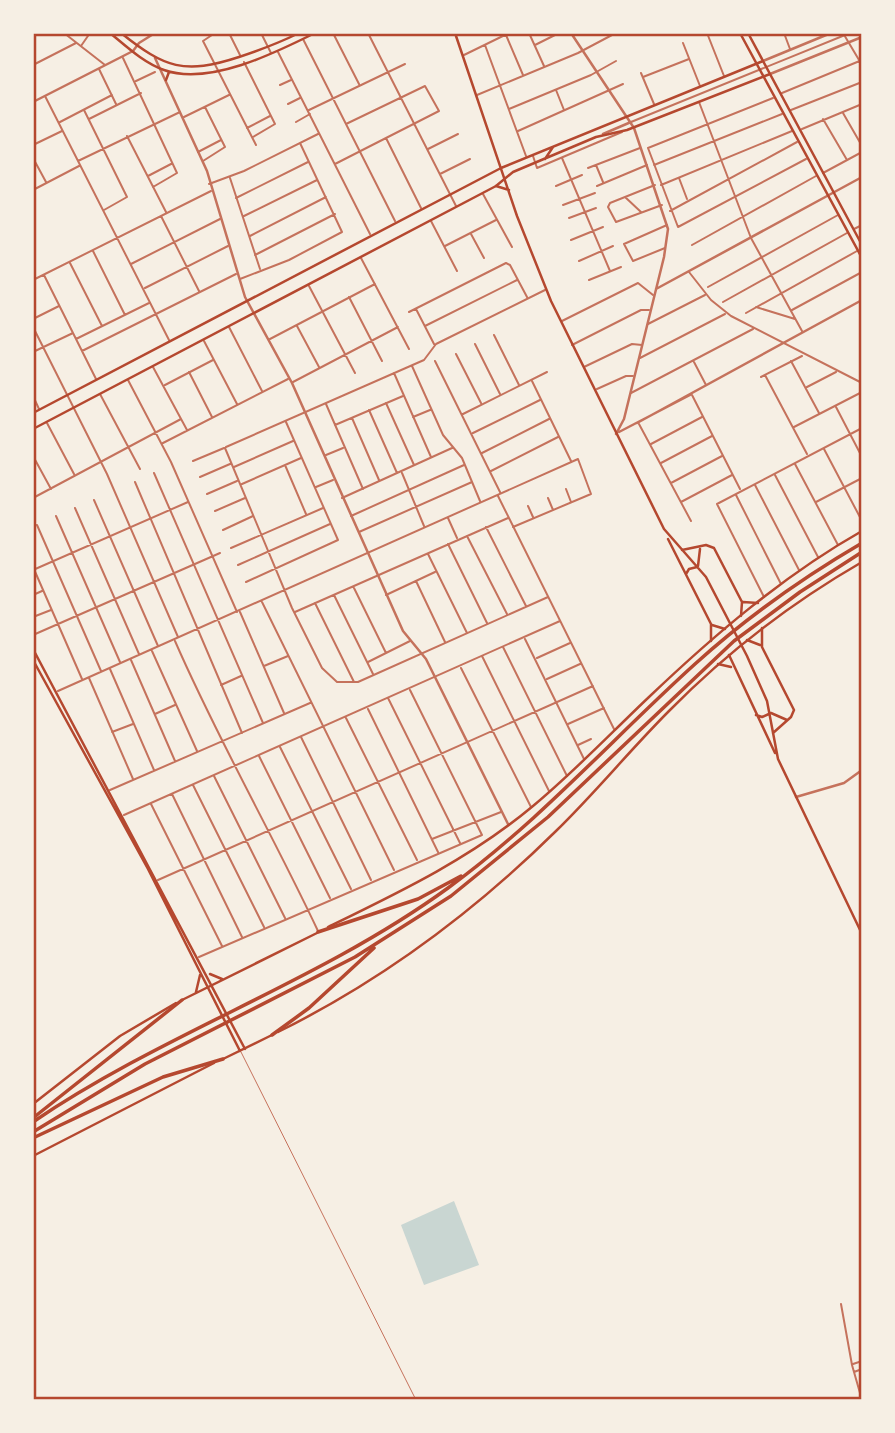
<svg xmlns="http://www.w3.org/2000/svg" width="895" height="1433" font-family="'Roboto Condensed',sans-serif">
<style>
.water{fill:#c9d6d2}
.lines{fill:none;stroke-linecap:round;stroke-linejoin:round}
.service{stroke:#c5725c;stroke-width:1}
.pedestrian{stroke:#c5725c;stroke-width:2}
.minor{stroke:#c5725c;stroke-width:2}
.tertiary{stroke:#c5725c;stroke-width:2.5}
.secondary{stroke:#b5482f;stroke-width:2.5}
.primary{stroke:#b5482f;stroke-width:2.5}
.motorway{stroke:#b5482f;stroke-width:3.5}
.neatline{fill:none;stroke:#b5482f;stroke-width:2.5}
</style>
<rect width="100%" height="100%" fill="#f6efe4"/>
<path class="water" d="M454,1201L479,1265L424,1285L401,1225Z"/>
<g class="lines">
<path class="service" d="M241,1052L416,1400"/>
<path class="pedestrian" d="M631,122L850,33"/>
<path class="minor" d="M64,33L105,65
M215,33L203,41L256,145
M229,33L240,55
M261,33L271,53
M333,33L359,84
M368,33L456,206
M529,33L544,66
M707,33L724,76
M784,33L790,49
M843,33L862,65
M506,35L523,75
M303,39L395,221
M683,43L700,86
M485,45L526,156
M535,45L559,33
M81,46L90,33
M278,52L370,234
M464,55L509,33
M123,58L177,173L153,187
M244,62L275,124L253,137
M33,65L76,43
M99,69L116,104
M641,73L654,104
M643,77L689,59
M136,81L155,72
M280,85L291,80
M556,90L564,110
M782,93L862,60
M477,95L578,53L612,35
M45,96L169,340
M773,98L648,148L678,227L806,159
M699,102L751,238L802,331
M288,104L300,98
M509,109L591,75L616,61
M84,110L127,197L104,210
M309,110L405,64
M791,110L862,82
M843,113L862,146
M184,117L229,95
M89,119L141,93
M823,119L847,160
M60,122L112,95
M296,122L310,114
M247,128L270,116
M802,129L862,104
M518,131L623,84
M127,136L166,212
M386,138L421,208
M33,145L62,131
M428,149L458,134
M198,152L221,140
M533,156L537,168L622,132
M33,158L46,182
M562,158L610,271
M78,161L180,112
M203,161L225,147L205,107
M335,164L439,111L425,86L346,124
M596,165L603,182
M654,165L782,114
M588,168L640,148
M823,173L862,152
M440,174L470,159
M148,176L171,164
M230,178L260,269
M679,178L687,199
M209,184L244,171L318,134
M655,185L610,203L608,207L616,222L662,205
M661,185L792,131
M556,186L582,175
M597,186L647,165
M33,190L79,166
M483,194L512,247
M625,197L641,212
M236,198L308,162
M563,205L595,193
M670,211L797,142
M161,216L199,291
M244,216L317,180
M569,218L596,208
M431,221L457,271
M854,229L862,225
M471,234L484,258
M250,236L326,197
M571,240L603,227
M692,245L816,176
M445,246L496,220
M665,248L633,261L624,244L667,225
M93,251L125,315
M255,255L335,214
M361,258L409,349
M579,261L613,246
M70,263L102,326
M131,264L220,219
M689,272L711,300L731,316L862,383
M44,275L96,379
M240,279L289,260L342,232L300,143
M33,280L211,191
M589,280L621,267
M309,286L355,373
M708,287L838,215
M145,288L228,246
M349,297L382,361
M723,302L847,233
M756,307L795,319
M416,309L434,344
M792,310L862,272
M409,312L506,263L510,265L527,297
M746,313L857,251
M33,319L59,306
M562,321L638,283L653,295
M648,324L705,295
M297,326L319,367
M425,326L517,280
M33,327L107,474L178,637
M229,327L262,391
M494,335L519,385
M76,339L149,303
M270,339L375,284
M204,341L237,404
M475,344L500,394
M572,345L641,310H649
M82,351L236,274
M33,352L73,333
M456,354L481,403
M640,358L725,314
M435,361L500,492
M791,361L819,413
M694,362L706,385
M412,366L443,435L462,458L480,501
M153,367L187,430
M584,367L632,344L642,345
M189,372L212,417
M394,373L431,457
M765,375L807,454
M761,377L802,356
M128,380L171,462L237,612
M532,381L571,461
M293,382L398,327
M165,385L213,360
M807,387L836,372
M597,389L626,376H633
M631,393L753,329
M100,394L140,469
M692,395L740,489
M33,396L39,409
M386,403L414,465
M326,404L363,489
M836,407L862,457
M369,410L397,473
M463,414L547,372
M413,417L430,410
M352,418L379,480
M47,423L74,474
M639,424L691,521
M335,425L403,396
M794,427L862,392
M473,433L540,400
M163,443L288,379
M651,444L702,417
M226,447L424,360L436,344L545,290
M225,448L292,608L322,668L337,682H358L548,597
M824,449L862,521
M482,453L549,419
M326,455L343,448
M33,456L51,489
M193,461L224,448
M661,463L712,436
M795,464L838,545
M285,465L306,514
M234,467L293,441
M491,471L558,437
M154,473L263,723
M402,473L424,526
M775,475L818,557
M200,477L230,464
M135,482L242,733
M671,483L722,456
M242,484L301,458
M755,485L799,570
M316,487L333,480
M566,489L571,502
M207,494L237,481
M736,495L781,584
M498,496L614,729
M33,498L181,419
M342,498L452,448
M548,498L553,510
M94,500L158,646
M681,502L732,475
M816,502L862,478
M528,506L533,517
M75,508L139,654
M215,511L245,498
M56,516L120,662
M351,516L464,465
M448,518L457,538
M37,525L101,671
M486,527L526,606
M223,530L253,516
M359,532L472,482
M467,536L507,614
M448,544L487,623
M231,548L323,508
M428,554L467,633
M238,565L330,524
M33,567L82,679
M33,570L188,502
M416,581L445,642
M246,582L338,540L286,422
M354,588L386,653
M33,595L42,591
M334,595L373,674
M386,595L435,572
M764,597L717,504L862,428
M262,602L394,870
M315,603L354,682
M240,612L284,713
M295,612L508,518
M33,617L51,610
M33,635L220,553
M525,639L584,759
M175,641C218,740 272,833 318,931
M503,647L567,776
M152,651L197,751
M482,656L549,791
M537,658L570,643
M131,660L175,761
M368,662L410,641
M264,666L288,656
M461,668L531,807
M110,669L154,770
M89,678L133,779
M547,679L580,664
M221,685L241,676
M58,691L578,459L591,494L513,527
M388,698L460,843
M368,709L438,852
M155,714L175,705
M346,718L417,860
M568,724L604,708
M112,732L133,724
M301,737L371,880
M578,745L591,739
M280,747L351,889
M259,756L330,898
M214,776L285,918
M193,785L264,927
M110,790L310,703
M172,794L242,937
M151,804L222,946
M124,815L560,621
M432,839L501,812
M158,880L593,686
M199,957L482,835L410,690
M841,1304L852,1365L862,1400
M853,1364L862,1361
M854,1372L862,1369
M33,1399L34,1400"/>
<path class="tertiary" d="M571,33L634,128L668,229L664,257L624,419L616,434
M155,58L207,171L245,297L292,383L403,631L426,659L508,824
M763,61L831,33
M770,74L862,37
M33,102L133,51L139,43L155,33
M603,134L631,122
M656,289L862,177
M637,423L862,300
M619,432L690,395
M796,797L844,783L862,770"/>
<path class="secondary" d="M110,33C127,47 144,63 164,70C209,86 275,53 315,33
M121,33C165,68 184,75 239,57C260,50 279,43 299,33
M740,33L862,258
M748,33L862,245
M166,80L169,72
M545,159L553,147
M33,413L501,168L763,61
M33,429L496,186L513,172L596,137L627,130L770,74
M328,927C400,892 471,858 533,806C574,772 610,734 649,697C713,636 784,575 862,531
M278,1032C381,981 475,911 556,831C596,792 630,750 669,711C726,653 791,603 862,562
M33,1104L120,1036L176,1003
M33,1156L214,1063"/>
<path class="primary" d="M455,33L517,216L551,301L664,529L706,577L747,656L767,701L778,759L862,934
M496,186L509,190
M668,539L711,624V641
M682,550L706,545L714,548L742,602L741,616
M698,566L700,549
M686,574L689,569L697,567
M743,602L758,603
M712,625L725,629
M762,628V647L794,710L791,717L773,733
M747,640L760,645
M33,649L245,1049
M729,655L775,753
M33,660L148,869L240,1051
M718,664L731,667
M771,713L787,720
M756,715L762,717L771,713
M210,974L222,979
M196,992L200,975
M182,1000L317,933
M223,1059L272,1035"/>
<path class="motorway" d="M318,932L418,899L461,876
M272,1035L309,1008L374,948
M33,1118L182,1000
M33,1122C165,1032 319,982 448,888C539,822 612,739 695,664C746,618 802,578 862,543
M33,1132L145,1064L355,957L451,896L548,817L734,641L800,592L862,552
M33,1138L163,1077L223,1059"/>
</g>
<rect width="895" height="1433" fill="none" stroke="#f6efe4" stroke-width="70"/>
<rect x="35" y="35" width="825" height="1363" class="neatline"/>
</svg>
